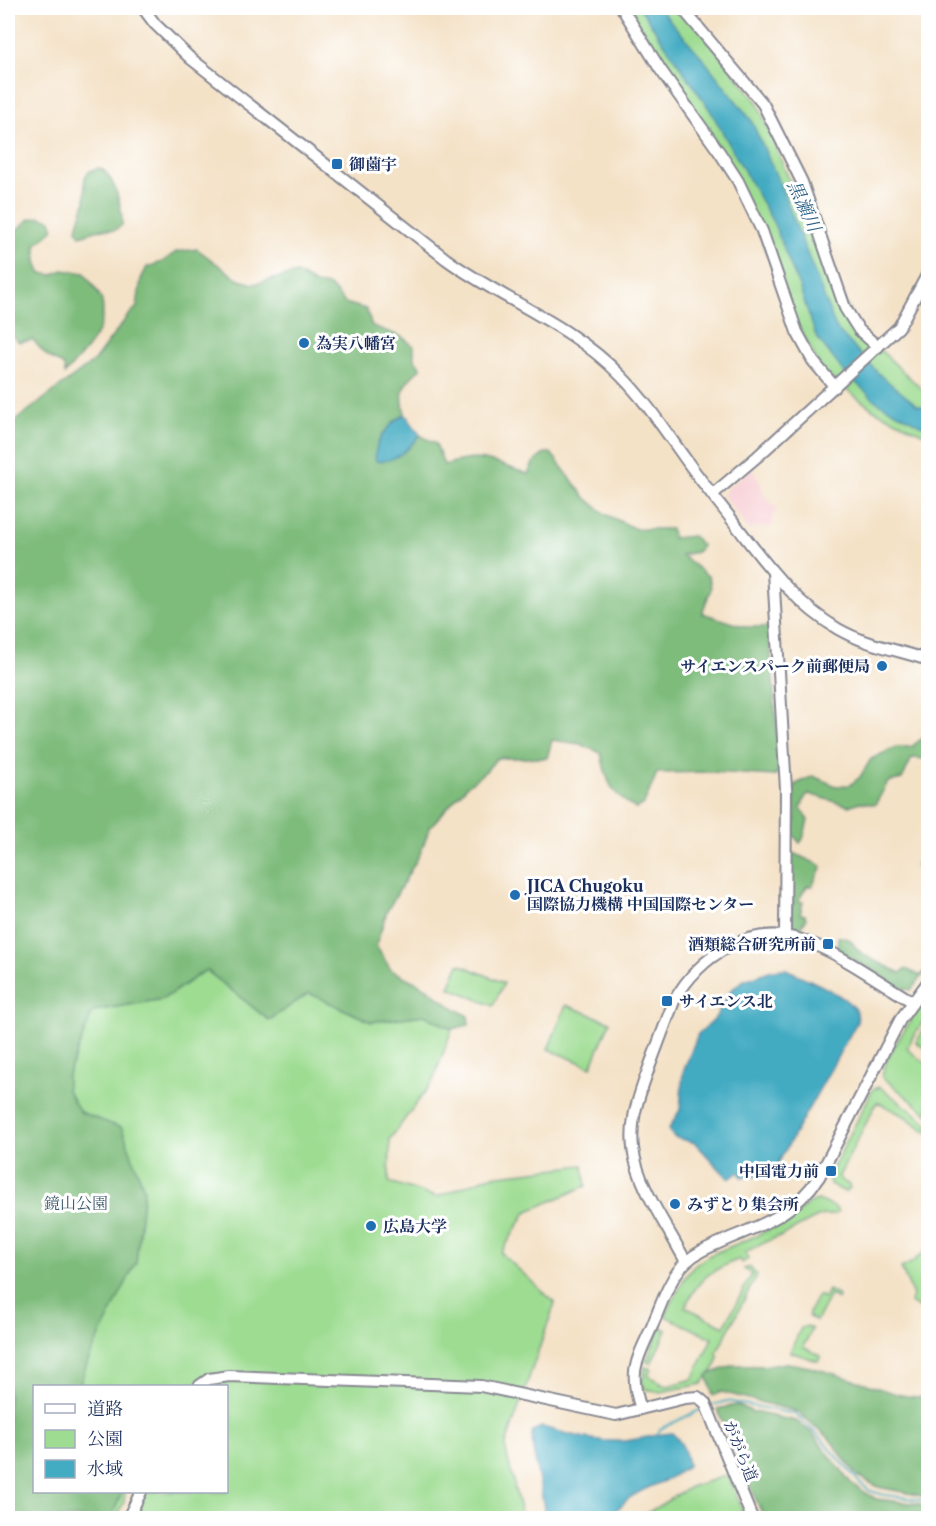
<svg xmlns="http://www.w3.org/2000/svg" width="936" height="1526" font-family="'Libre Caslon Text','Noto Serif JP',serif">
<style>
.built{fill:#f7cfd5}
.green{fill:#9ddc91;stroke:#5c8678;stroke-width:1.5}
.forest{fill:#7ebc7b;stroke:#4c766c;stroke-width:1.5}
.water{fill:#43abc2;stroke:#2f6d90;stroke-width:1.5}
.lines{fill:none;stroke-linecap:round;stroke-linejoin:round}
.stream{stroke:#43abc2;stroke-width:2}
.tertiary-casing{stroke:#888892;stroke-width:14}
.tertiary{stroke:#fff;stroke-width:10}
.poi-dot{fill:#1f6fb2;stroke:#fff;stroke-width:2}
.labels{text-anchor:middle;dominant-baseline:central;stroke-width:6;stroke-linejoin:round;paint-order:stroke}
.poi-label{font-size:16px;font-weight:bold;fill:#1b2f5e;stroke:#fff;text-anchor:start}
.park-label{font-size:16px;fill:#3c5a6b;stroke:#fff}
.street-label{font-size:16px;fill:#1b2f5e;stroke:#fff}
.water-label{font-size:18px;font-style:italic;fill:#2b6186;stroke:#fff}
</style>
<rect width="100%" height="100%" fill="#fff"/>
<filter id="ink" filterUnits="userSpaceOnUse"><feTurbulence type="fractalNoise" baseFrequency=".0167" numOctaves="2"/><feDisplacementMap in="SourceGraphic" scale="12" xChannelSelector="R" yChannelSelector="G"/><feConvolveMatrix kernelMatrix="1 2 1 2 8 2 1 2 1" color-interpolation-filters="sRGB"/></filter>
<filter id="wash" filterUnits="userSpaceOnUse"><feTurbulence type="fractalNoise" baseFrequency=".008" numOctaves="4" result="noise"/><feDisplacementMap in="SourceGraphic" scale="24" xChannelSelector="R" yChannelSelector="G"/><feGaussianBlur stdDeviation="1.35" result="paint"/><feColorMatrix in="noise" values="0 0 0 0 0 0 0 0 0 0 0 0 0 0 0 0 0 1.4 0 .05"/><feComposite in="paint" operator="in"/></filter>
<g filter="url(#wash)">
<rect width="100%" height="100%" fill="#f4e2c7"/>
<path class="built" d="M752,468L757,476L764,495L777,510L772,517V527H755L750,531L724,496L726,490Z"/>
<path class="green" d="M627,8H683L757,102L810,230L859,330L928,395V436L874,410L823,372L785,301L746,198L678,81Z
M459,964L504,983L493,1006L449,987Z
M206,970L269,1020L309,993L371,1022L424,1015L452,1029L433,1081L390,1139L389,1182L437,1197L491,1176L583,1165L586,1186L526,1212L501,1253L555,1303L505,1447L522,1518H128L136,1501L132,1492H226V1386H34V1492H125L124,1502L116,1518H8V1062L93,1011L163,999Z
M928,996V1015L912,1038L907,1049L928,1065V1114L882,1077C884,1057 915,1013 928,996Z
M566,1005L610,1022L591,1067L548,1049Z
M928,1023V1042L924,1048L916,1042L917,1040Z
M880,1087L928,1123V1133L906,1117L877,1102L838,1178L849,1185L850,1188L845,1192L830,1184L829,1176L873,1089Z
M818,1200L835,1207L838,1212C832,1218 827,1213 820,1216C806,1222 793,1230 780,1237L779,1236L745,1252L748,1259L742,1263L740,1259C710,1270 698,1279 685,1307L724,1326L752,1274L744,1269L750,1267L757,1275L717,1352C722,1365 708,1374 702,1384L660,1392L645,1389L642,1382L645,1367L651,1369L648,1376L661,1382L660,1384L668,1386L693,1379L712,1338L665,1316L684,1279L693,1267L708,1256L758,1235L797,1214L809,1203Z
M928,1249V1313L910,1303L913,1295L901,1268L911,1263Z
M828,1290L839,1296L838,1299L830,1295L816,1321L809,1317V1312L818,1295L824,1298Z
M807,1326L812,1329L803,1347L821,1356L818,1361L790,1352L801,1328Z
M661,1327L667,1330L651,1363L646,1361Z
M728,1475L746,1518H639L690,1487Z"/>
<path class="forest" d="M99,168C114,173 123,210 122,225L115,230L101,229L80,236L77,230C78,220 84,210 85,200C87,185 77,173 99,168Z
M41,217L51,220L54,229L36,245V261L40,273L53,275L62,270L85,273C90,282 100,292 102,302C108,331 83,353 65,374L64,366L46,355L33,340L19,342L8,333V237L30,219Z
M197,249L239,280L254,284L297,273L315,284L330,286L345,303L366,309L372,326L402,337L414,346V358L421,368C403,384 399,389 405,414L392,423L407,450L420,435L436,444L444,465C482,453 492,462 528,474L533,463L545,453H551L584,496L605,514L636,529H671L673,538L693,536L702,546L697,552L681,555L709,577L711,589L702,613L746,627H769L780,770L775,776L711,772L657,773L644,804L636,809C610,793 607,783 601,753L580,744L552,740L547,758H497L486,771L467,786L430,827L420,854L387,911L376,946L391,970L427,988L446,1003L468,1016L469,1025L452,1029L424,1015L371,1022L309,993L269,1020L206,970L163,999L93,1011L67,1077V1090L80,1112L122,1128L144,1189L136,1262L89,1358L79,1386H34V1492H121V1495L111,1518H8V426L94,361L127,317L137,307L141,279L147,267L162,262L176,252Z
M924,737L928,739V759L912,758L902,779L888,782L875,805L860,802L849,806L809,794L805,797L801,808L808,820L803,839L800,843L793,835L795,821L794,785L813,776L836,786L850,785L860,777L871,759L896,747H911Z
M793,853L822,866L812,886H807L798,901L803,902L800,914L805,915L806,919L798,931L790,929L789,922L791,857Z
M928,853V870H919L916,865L923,856Z
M838,937C853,936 852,946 860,952C872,961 888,966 900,973L906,969L921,976L928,966V969L911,990L900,988L837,950Z
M786,1363C813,1366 838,1375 864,1383C886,1390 905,1400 928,1396V1497L878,1487L857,1476L829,1438L798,1412L722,1392L713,1395L707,1375L734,1365L765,1366Z
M737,1405L753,1412L796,1421L812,1433L851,1483L866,1493L876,1499L928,1505V1518H764L717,1409Z"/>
<path class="water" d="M640,8H659L700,55L751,120L780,184L836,328L881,376L917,405L928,408V429L877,402L843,371L816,336L800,289L774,224L710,110Z
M405,414L420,435C408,449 396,463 376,461C372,441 390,424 405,414Z
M786,969C804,978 843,993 854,1008C858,1012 858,1017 857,1022L776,1167L762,1176L742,1177L739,1172L729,1179L695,1143L674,1137L668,1130L680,1110L683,1072L698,1034L714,1020L730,991L742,981L772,970Z
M542,1427C569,1434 593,1442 621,1441C639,1440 655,1434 672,1433C683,1443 686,1452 688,1466C680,1471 673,1477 664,1481C652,1486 643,1489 631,1497C621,1504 614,1516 602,1518C586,1522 563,1519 546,1518L533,1449L532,1431Z"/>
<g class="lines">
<path class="stream" d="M709,1406L727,1401L795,1414L820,1437L859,1482L870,1491L885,1495L928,1501
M658,1434L660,1429L704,1408"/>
</g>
</g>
<g filter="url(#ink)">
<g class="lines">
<defs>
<path id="tertiary" d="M143,8L155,24L190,58L446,259C502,300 571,324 620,375C645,400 664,429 684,457C703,484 725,510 745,537C772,572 799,606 838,629C866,645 898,650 928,660
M622,8L660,69L720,153L738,181L762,231L797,332L813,361L835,387
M682,8L763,104L802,182L845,308L859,330L878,347
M713,494L758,456L899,327L928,273
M773,572L786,789L785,936
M686,1262C670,1231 645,1196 636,1163C626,1128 638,1098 650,1065C658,1044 666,1022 674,1001C700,955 751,922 805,941C842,954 879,982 913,1002
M199,1386L209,1379L229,1376L481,1386L616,1415L685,1398L698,1397L705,1403L708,1410L752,1518
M641,1409C629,1374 635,1363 650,1331C660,1309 668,1279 686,1262C699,1250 715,1245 730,1238C768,1223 795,1212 819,1177L900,1020L928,982
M128,1518L141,1492"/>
</defs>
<use href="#tertiary" class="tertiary-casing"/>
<use href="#tertiary" class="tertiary"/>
</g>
</g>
<g class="poi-dot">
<rect x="331" y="158" width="12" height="12" rx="3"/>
<circle cx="304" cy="343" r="6"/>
<circle cx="882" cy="666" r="6"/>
<circle cx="515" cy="895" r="6"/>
<rect x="822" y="938" width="12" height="12" rx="3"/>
<rect x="661" y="995" width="12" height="12" rx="3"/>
<rect x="825" y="1165" width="12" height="12" rx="3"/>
<circle cx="675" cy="1204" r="6"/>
<circle cx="371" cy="1226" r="6"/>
</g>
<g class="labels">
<g class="poi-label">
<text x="349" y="164">御薗宇</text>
<text x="316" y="343">為実八幡宮</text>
<text x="870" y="666" text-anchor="end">サイエンスパーク前郵便局</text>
<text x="527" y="886">JICA Chugoku<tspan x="527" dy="18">国際協力機構 中国国際センター</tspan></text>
<text x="816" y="944" text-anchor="end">酒類総合研究所前</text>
<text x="679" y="1001">サイエンス北</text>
<text x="819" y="1171" text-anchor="end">中国電力前</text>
<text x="687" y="1204">みずとり集会所</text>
<text x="383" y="1226">広島大学</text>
</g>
<g class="park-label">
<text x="76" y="1203">鏡山公園</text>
</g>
<g class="street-label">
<text transform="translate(741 1451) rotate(68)">ががら道</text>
</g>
<g class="water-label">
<text transform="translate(804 206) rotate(65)">黒瀬川</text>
</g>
</g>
<rect width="936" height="1526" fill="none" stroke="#fff" stroke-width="30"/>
<rect x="33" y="1385" width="195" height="108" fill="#ffffff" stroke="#a4acbf" stroke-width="1.5"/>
<rect x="45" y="1404" width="30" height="9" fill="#ffffff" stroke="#a4acbf" stroke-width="1.5"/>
<text x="87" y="1415" font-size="18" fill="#1b2f5e">道路</text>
<rect x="45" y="1430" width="30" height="18" fill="#9ddc91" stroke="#a4acbf" stroke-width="1.5"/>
<text x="87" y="1445" font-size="18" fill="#1b2f5e">公園</text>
<rect x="45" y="1460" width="30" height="18" fill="#43abc2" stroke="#a4acbf" stroke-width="1.5"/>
<text x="87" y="1475" font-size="18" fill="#1b2f5e">水域</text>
</svg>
